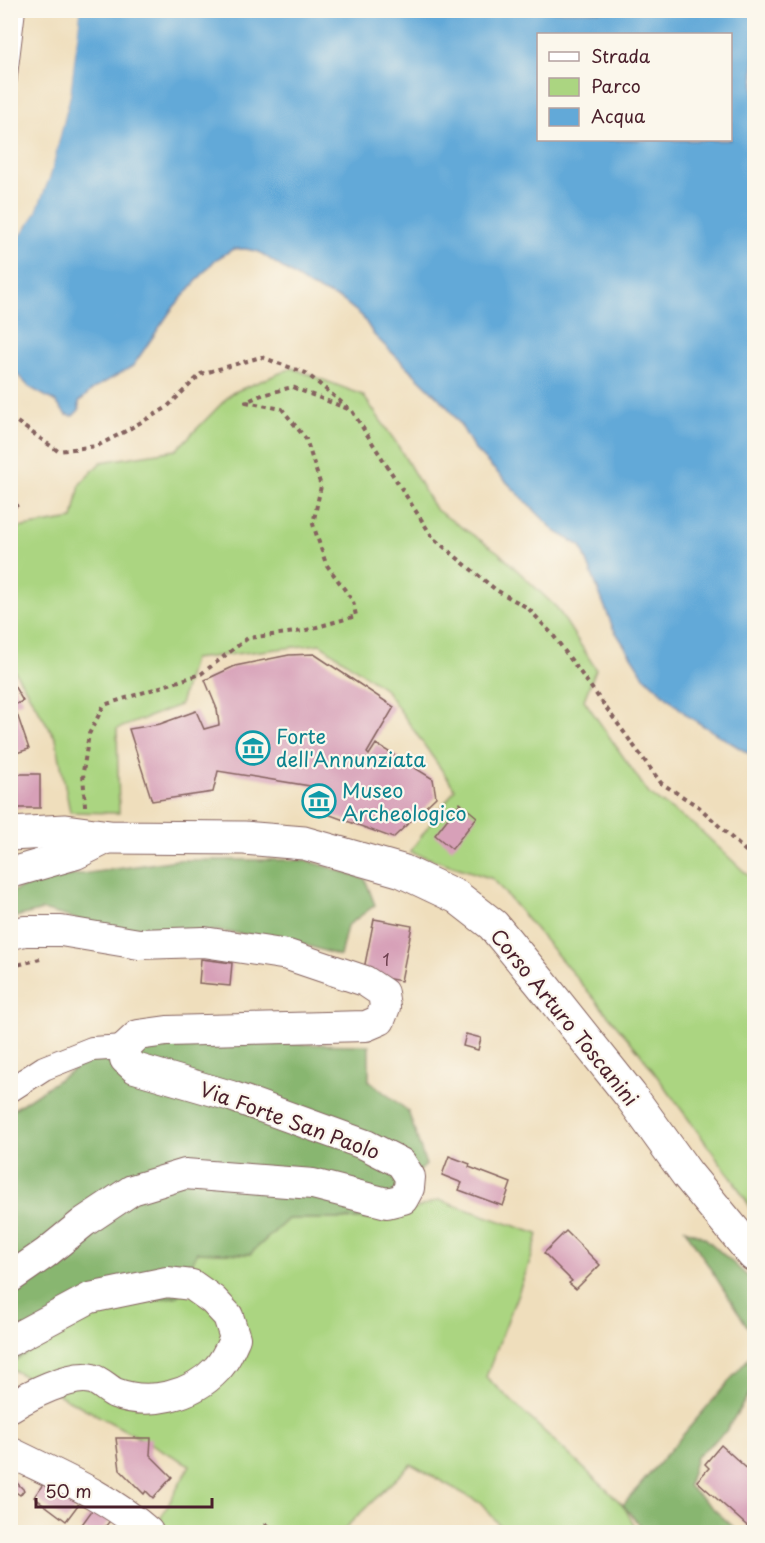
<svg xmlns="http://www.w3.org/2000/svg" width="765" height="1543" font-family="'Playpen Sans',sans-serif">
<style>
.green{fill:#abd581;stroke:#7a7a56;stroke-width:1.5}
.forest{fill:#88b66f;stroke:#696a4d;stroke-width:1.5}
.water{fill:#62a9d8;stroke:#566482;stroke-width:1.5;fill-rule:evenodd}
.pier{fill:#efdebc}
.building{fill:#d7a0b8}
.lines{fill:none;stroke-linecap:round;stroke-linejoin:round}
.service-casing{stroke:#84625e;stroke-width:14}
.minor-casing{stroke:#84625e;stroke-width:26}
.tertiary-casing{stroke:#84625e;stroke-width:32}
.secondary-casing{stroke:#84625e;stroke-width:35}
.path{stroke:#84625e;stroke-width:4;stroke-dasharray:4.5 4.5;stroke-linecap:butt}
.service{stroke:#fff;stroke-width:12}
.minor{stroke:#fff;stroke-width:24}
.tertiary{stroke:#fff;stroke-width:30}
.secondary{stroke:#fff;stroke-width:33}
.labels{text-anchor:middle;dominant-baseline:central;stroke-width:4.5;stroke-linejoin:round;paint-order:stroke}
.number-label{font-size:16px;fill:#6d3f4e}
.culture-label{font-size:20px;fill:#0d838f;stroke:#fbf7ec;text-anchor:start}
.street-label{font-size:20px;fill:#4a1f2b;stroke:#fbf7ec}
</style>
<rect width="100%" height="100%" fill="#fbf7ec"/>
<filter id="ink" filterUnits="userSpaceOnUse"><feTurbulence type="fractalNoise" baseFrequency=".0167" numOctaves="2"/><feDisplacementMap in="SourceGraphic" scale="12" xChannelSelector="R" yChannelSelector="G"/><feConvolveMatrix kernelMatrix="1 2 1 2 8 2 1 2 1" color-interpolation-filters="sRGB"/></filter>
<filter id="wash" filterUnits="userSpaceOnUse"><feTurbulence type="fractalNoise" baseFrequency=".008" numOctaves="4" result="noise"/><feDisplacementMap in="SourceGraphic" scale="24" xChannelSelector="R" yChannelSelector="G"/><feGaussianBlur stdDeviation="1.35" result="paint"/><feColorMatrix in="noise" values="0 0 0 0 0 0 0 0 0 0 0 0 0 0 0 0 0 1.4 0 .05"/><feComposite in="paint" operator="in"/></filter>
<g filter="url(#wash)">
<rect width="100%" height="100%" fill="#efdebc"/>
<path class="green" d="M292,368L363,395L397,444L435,509L498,552L557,608L596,669L584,700L649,794L698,828L754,881V1213L733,1180L640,1053L493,879L410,852L455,789L385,689L320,644L193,659L180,705L117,729L119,813L70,812L56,739L11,665V529L73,519L80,484L101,462L176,450L232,393Z
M439,1200L538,1234L531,1259L486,1377L623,1505L638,1532H505L482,1504L411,1464L341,1532H168L158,1523L190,1465L11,1369V1363L93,1311L177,1296L197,1252L250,1254L288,1219H367L403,1213Z"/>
<path class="forest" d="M177,860H306L365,879L375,905L347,926L340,956L290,940L218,931L127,933L43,910L11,918V892L42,880Z
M203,1043L369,1045V1081L408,1111L426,1165L367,1219H288L250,1254L197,1252L178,1296L93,1311L11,1363V1111L85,1062L136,1045Z
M685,1229L705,1238L754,1282V1337Z
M754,1352V1386L726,1431L696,1457L688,1486L739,1532H645L623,1505Z"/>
<path class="water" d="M80,11H754V757L689,717L644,676L613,628L581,546L556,532L475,450L460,424L446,405L374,335L362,316L342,300L311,287L259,252L246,249H233L215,260L172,309L133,366L93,389L79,402V410L73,416L66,415L56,402L29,387L11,367V249L35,214L51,173L70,95ZM538,34H730V140H538Z"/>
<path class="pier" d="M77,10L80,11V13L70,95L51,173L35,214L11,249L10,244L32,213L48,172L67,94Z"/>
<g id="blocks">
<path class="building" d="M314,654L394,707L367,753L369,755L376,744L433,779L436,797L393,838L322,812V788L218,771L213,792L152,801L129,729L160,724L196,711L204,729L219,725L217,709L205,680L235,666L289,655Z
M10,679L23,701L10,707Z
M17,714L29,749L10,755V717Z
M10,774H40V808H10Z
M460,803L477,817L452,849L435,835Z
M374,919L412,926L401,981L363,974Z
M201,959L232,963L230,986L199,983Z
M466,1034L481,1038L478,1050L463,1046Z
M449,1156L470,1164L469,1167L511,1183L503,1206L459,1190L462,1183L442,1175Z
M566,1231L600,1265L576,1289L569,1283L572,1281L544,1253Z
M116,1438H151L150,1455L172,1477L153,1498L146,1491L144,1494L120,1470Z
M721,1445L754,1475V1532L697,1481L709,1468L705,1464Z
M50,1474L84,1497L66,1521L34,1497Z
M10,1476L24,1490L20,1495L10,1488Z
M96,1505L113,1517L101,1532H88L80,1527Z"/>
</g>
</g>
<g filter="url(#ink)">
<use href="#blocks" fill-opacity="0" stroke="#84625e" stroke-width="1.5"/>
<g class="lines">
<defs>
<path id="service" d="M10,84L19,10"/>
<path id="minor" d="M10,1090L44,1068L92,1049L125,1047"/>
<path id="tertiary" d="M10,873L76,854L110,837
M10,934L25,931H61L139,944L204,942L288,955L365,981L383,993L385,1007L380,1020L366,1026L167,1031L138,1035L125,1047V1059L135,1068L231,1096L366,1145L401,1163L410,1177L409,1188L403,1199L387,1203L313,1184L185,1174L132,1190L84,1222L46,1253L10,1278
M10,1341L90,1298L167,1282L192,1285L213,1300L228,1316L235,1338C230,1349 225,1361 217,1369C192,1396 149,1406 115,1393C107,1389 100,1381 92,1379C71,1373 28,1396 10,1407
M10,1452C58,1476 108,1496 148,1532"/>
<path id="secondary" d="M10,834L65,831L110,837L244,838L304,843L402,871L457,897L493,925L540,982L630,1095L687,1174L754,1255"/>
</defs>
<use href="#service" class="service-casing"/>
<use href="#minor" class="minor-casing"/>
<use href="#tertiary" class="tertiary-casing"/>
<use href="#secondary" class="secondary-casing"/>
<path class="path" d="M10,417L58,451L97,446L124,432L166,408L201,374L261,357L306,373L352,411L433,538L496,590L528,608L553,635L661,783L699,807L754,859
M10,486L17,508L10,510
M85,806L83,772L89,734L104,705L201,674L248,638L303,631L356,616L353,601L326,564L313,524L321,486L306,439L282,409L246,402L259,396L292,387L348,409
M10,967L40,959
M259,1532L266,1525L278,1532"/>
<use href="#service" class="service"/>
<use href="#minor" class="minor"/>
<use href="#tertiary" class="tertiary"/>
<use href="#secondary" class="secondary"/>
</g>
</g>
<defs>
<symbol id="museum-ring" viewBox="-11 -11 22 22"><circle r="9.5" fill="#fbf7ec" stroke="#0f9aa8" stroke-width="1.5"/><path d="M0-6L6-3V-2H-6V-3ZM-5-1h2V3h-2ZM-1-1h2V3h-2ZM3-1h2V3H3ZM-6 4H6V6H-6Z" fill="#0f9aa8"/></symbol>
</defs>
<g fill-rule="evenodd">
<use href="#museum-ring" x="234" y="729" width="38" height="38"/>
<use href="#museum-ring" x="300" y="782" width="38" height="38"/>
</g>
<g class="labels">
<g class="number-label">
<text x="386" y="959">1</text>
</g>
<g class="culture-label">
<text x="276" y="736">Forte<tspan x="276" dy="23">dell'Annunziata</tspan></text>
<text x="342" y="790">Museo<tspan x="342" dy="23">Archeologico</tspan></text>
</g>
<g class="street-label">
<text transform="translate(565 1017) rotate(51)">Corso Arturo Toscanini</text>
<text transform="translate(290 1120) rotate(20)">Via Forte San Paolo</text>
</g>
</g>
<rect width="765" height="1543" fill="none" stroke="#fbf7ec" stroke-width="36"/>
<rect x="537" y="33" width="195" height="108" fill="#fbf7ec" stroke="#b4a19f" stroke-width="1.5"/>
<rect x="549" y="52" width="30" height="9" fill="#ffffff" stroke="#b4a19f" stroke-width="1.5"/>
<text x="591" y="63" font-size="18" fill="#4a1f2b">Strada</text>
<rect x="549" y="78" width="30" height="18" fill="#abd581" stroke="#b4a19f" stroke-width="1.5"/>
<text x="591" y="93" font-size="18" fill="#4a1f2b">Parco</text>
<rect x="549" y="108" width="30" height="18" fill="#62a9d8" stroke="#b4a19f" stroke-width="1.5"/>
<text x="591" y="123" font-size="18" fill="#4a1f2b">Acqua</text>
<path d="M36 1498v9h176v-9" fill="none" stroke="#4a1f2b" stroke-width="3"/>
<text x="45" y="1498" font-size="18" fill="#4a1f2b" stroke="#fbf7ec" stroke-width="4.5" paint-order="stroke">50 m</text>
</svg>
